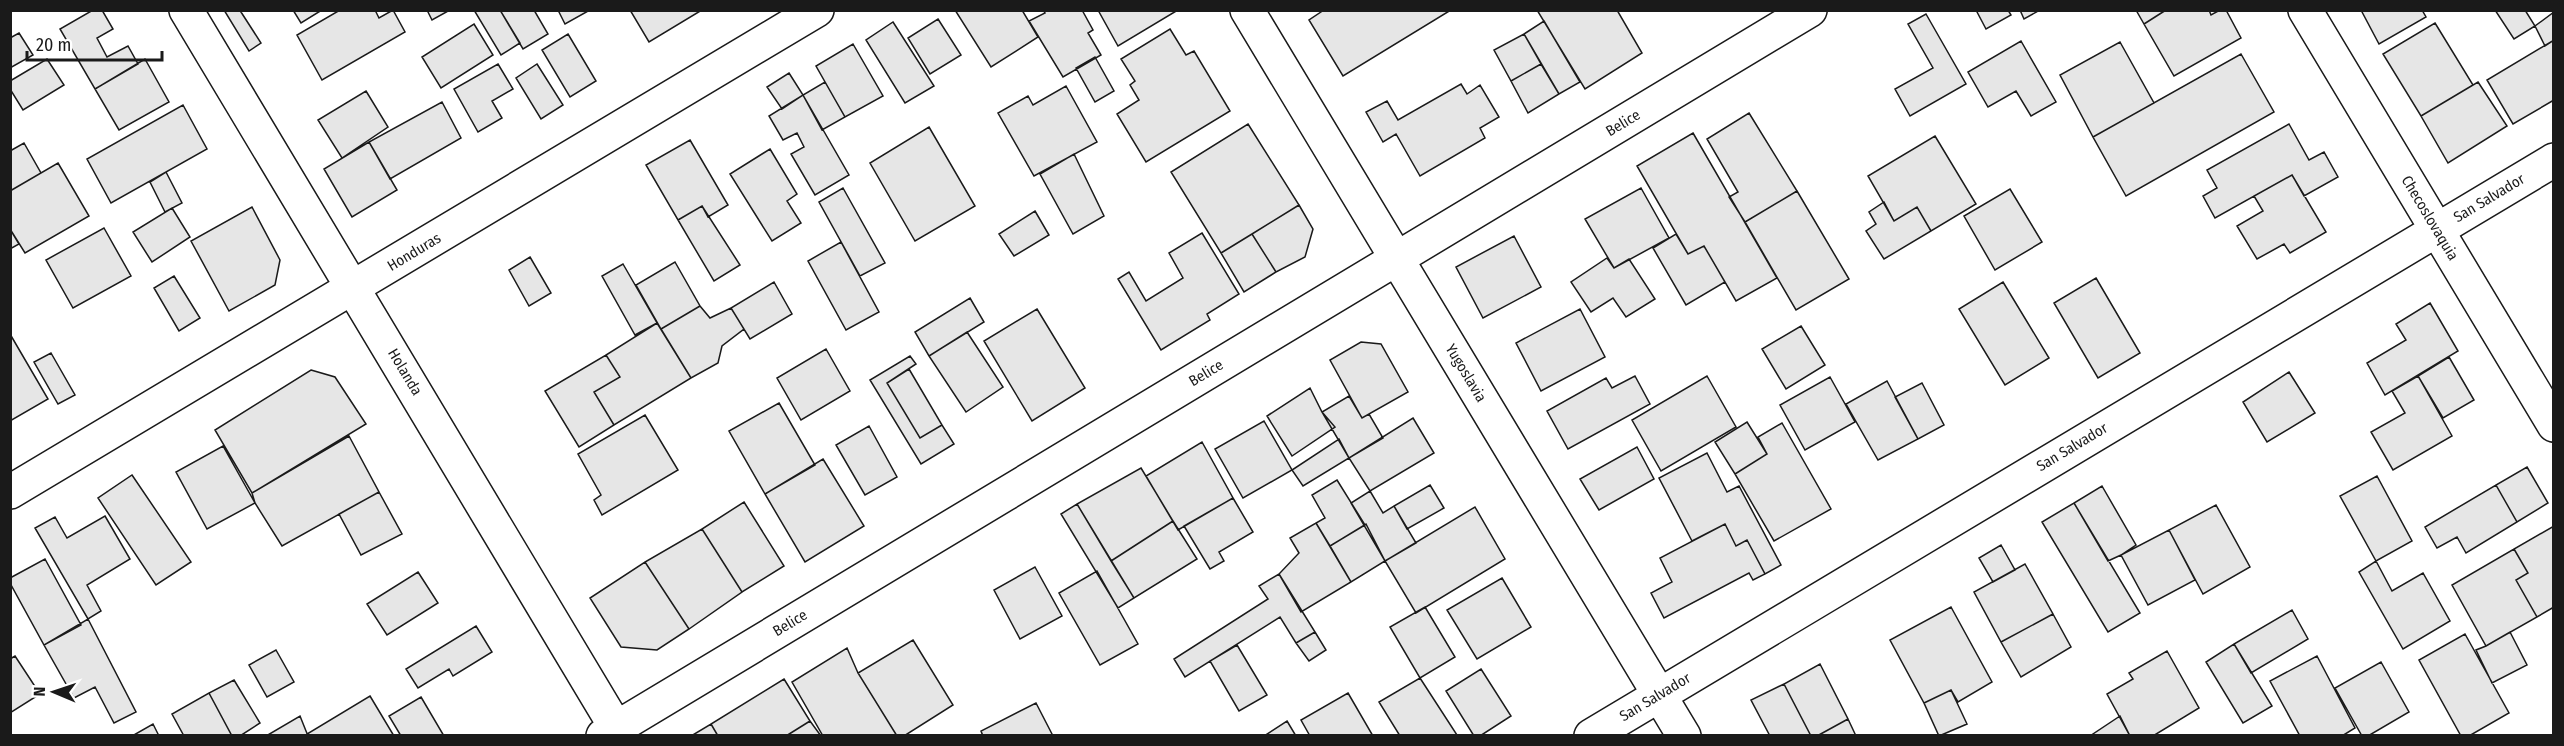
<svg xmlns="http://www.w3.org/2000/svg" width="2564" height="746" font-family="'Fira Sans Condensed',sans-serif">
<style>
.building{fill:#e6e6e6;stroke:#1a1a1a;stroke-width:1.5}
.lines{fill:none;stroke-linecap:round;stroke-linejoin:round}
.minor-casing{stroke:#1a1a1a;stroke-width:36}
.minor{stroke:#fff;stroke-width:33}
.labels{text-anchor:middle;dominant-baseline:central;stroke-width:4.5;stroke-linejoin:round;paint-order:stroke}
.street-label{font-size:15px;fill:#1a1a1a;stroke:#fff}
</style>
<rect width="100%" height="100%" fill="#fff"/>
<path class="building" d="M93,10H102L113,29L97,38L107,57L128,46L138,64L95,89L60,29Z
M224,10H243L241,12L261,43L249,51Z
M293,10H322L301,23Z
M340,10H375L379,18L393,10L405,32L322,80L297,35Z
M427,10H450L432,20Z
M474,10H500L520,43L501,55Z
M500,10H534L548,34L523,49Z
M558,10H590L565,24Z
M630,10H702L649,42Z
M955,10H1022L1038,37L991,67Z
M1043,10H1082L1093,30L1088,33L1101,55L1063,77L1029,21L1045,13Z
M1098,10H1178L1118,46Z
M1324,10H1451L1343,76L1309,20Z
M1537,10H1617L1642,53L1585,89Z
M1976,10H2008L2011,15L1986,29Z
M2020,10H2040L2024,19Z
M2136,10H2166L2144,24Z
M2166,10H2209L2211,15L2220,10H2226L2241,38L2174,76L2144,24Z
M2361,10H2422L2426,17L2379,44Z
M2495,10H2525L2535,26L2514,39Z
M2554,12V40L2545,46L2535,26Z
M1926,14L1966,84L1910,116L1895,89L1933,68L1908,24Z
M938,19L961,55L930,74L908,38Z
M1544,21L1580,82L1559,94L1524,34Z
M893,22L934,86L905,103L866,40Z
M2435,23L2473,85L2421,116L2383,54Z
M474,24L493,55L441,88L422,57Z
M1170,29L1186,55L1194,51L1230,111L1146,162L1117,114L1139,100L1130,85L1135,81L1121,59Z
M19,33L33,55L10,68V38Z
M568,34L596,81L570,97L542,50Z
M1524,34L1541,64L1511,81L1494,50Z
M2554,40V100L2513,124L2487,80Z
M2021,41L2056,102L2031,116L2016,91L1988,107L1968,72Z
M2120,42L2154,103L2093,137L2060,75Z
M853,44L883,96L845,117L816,66Z
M2241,54L2274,112L2126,196L2093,137Z
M1095,57L1114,91L1095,102L1076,68Z
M47,59L64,85L23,110L10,89V81Z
M145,59L169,102L119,130L95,89Z
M498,64L513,89L492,101L502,118L478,132L454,89Z
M537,64L563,105L541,119L516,78Z
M1541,64L1559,94L1528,113L1511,81Z
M789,73L803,95L782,109L767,87Z
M825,82L845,117L822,130L803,95Z
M2478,82L2507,126L2448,163L2421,116Z
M1461,84L1467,94L1480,85L1499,117L1480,128L1485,138L1420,176L1396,134L1383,142L1366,112L1387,101L1398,120Z
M1066,86L1097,142L1034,176L998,113L1028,96L1033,105Z
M366,91L388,127L342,158L318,120Z
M803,95L849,175L815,195L791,154L804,147L797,133L783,140L769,116Z
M442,102L461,138L390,179L369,142Z
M183,105L207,149L111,203L87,159Z
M1749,113L1797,191L1745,222L1729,197L1738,192L1707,139Z
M1248,124L1299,205L1221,253L1171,172Z
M2289,124L2309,160L2324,152L2338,177L2304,196L2292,175L2215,218L2203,196L2217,188L2207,170Z
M929,127L975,206L915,241L870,163Z
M1693,133L1777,278L1736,301L1704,246L1688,254L1637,166Z
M1935,136L1976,204L1931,231L1917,207L1894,221L1868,176Z
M690,140L728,205L708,217L702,206L678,220L646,165Z
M369,142L397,190L352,217L324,169Z
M24,143L41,173L10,191V151Z
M770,149L797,194L787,201L801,223L772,241L730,174Z
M1074,154L1104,216L1073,234L1040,174Z
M58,163L89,216L25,253L10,229V191Z
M166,172L182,203L165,212L150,182Z
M2292,175L2326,232L2290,253L2284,244L2257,259L2237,226L2263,211L2254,196Z
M843,188L885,263L860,276L819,202Z
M1641,188L1669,238L1614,268L1585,219Z
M2010,189L2042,242L1995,270L1964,216Z
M1797,191L1849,279L1796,310L1745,222Z
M1884,202L1894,221L1917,207L1931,231L1884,259L1866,231L1876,224L1869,212Z
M1299,205L1313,229L1305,257L1276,272L1252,234Z
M702,206L740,265L714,281L678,220Z
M252,207L280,260L275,285L229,311L191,241Z
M172,208L190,237L152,262L133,232Z
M1035,211L1049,235L1014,256L999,234Z
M104,228L131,276L73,308L46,260Z
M10,229L19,244L10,249Z
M1202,233L1239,294L1207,314L1210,320L1161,350L1118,279L1129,272L1146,301L1183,278L1169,253Z
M1252,234L1276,272L1244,292L1221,253Z
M1676,234L1688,254L1704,246L1725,282L1686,305L1653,248Z
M1514,236L1541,287L1483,318L1456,267Z
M841,242L879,312L846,330L808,261Z
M530,257L551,293L529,306L509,270Z
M1607,258L1614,268L1629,259L1655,299L1626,317L1613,298L1591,312L1571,282Z
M675,262L700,306L661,329L636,285Z
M623,264L657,323L635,335L602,276Z
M174,276L200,318L179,331L154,288Z
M2096,278L2140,353L2098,378L2054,303Z
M774,282L792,314L750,339L731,308Z
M2003,282L2049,358L2005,385L1959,309Z
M970,298L984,322L929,356L915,332Z
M2430,303L2458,351L2385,395L2367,363L2406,340L2396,324Z
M700,306L710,318L731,308L744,329L722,346L718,363L691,378L661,329Z
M1037,309L1085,388L1032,421L984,341Z
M1580,309L1605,357L1541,391L1516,343Z
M657,323L691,378L614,425L594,392L620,377L606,355Z
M1801,326L1825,365L1786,389L1762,349Z
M967,332L1003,387L966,412L929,356Z
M10,334L48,399L10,421Z
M1361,342L1381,344L1408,392L1362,418L1330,360Z
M826,349L850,391L801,420L777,378Z
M51,353L75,395L58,404L34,362Z
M606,355L620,377L594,392L614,425L579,447L545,391Z
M910,356L916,364L887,383L920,438L942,425L954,444L921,464L870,380Z
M2449,357L2474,400L2443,418L2418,376Z
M909,369L942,425L920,438L887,383Z
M311,370L335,377L366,424L252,493L215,430Z
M2289,372L2315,413L2267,442L2243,402Z
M1635,376L1650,404L1568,449L1547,411L1606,378L1612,388Z
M1707,376L1736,427L1661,471L1632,420Z
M2418,376L2452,436L2393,470L2371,432L2405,413L2392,391Z
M1830,377L1855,422L1805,450L1780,405Z
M1887,381L1918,439L1878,460L1846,404Z
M1922,383L1944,425L1918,439L1895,397Z
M1310,388L1322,412L1335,427L1292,456L1267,416Z
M1349,396L1362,418L1369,414L1383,438L1349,458L1322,412Z
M779,403L815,465L765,494L729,431Z
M645,415L678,470L602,515L594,500L601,495L578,454Z
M1413,418L1434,453L1370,491L1349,458Z
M1264,421L1292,470L1243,498L1215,449Z
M1747,422L1767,454L1735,474L1715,442Z
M1782,423L1831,509L1774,541L1735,474L1767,454L1758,437Z
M869,426L897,477L865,495L836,445Z
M349,436L379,492L282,546L255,503L252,493Z
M1339,439L1349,458L1303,486L1292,470Z
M1202,442L1233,498L1178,530L1146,476Z
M223,446L255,503L207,529L176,472Z
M1637,447L1654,479L1599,510L1580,479Z
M1707,453L1727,492L1739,486L1781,565L1765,574L1747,540L1736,546L1725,524L1692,541L1659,478Z
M823,459L864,526L805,562L765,494Z
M2527,467L2548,503L2517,522L2496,485Z
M1141,468L1173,521L1111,561L1077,504Z
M132,475L191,562L156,585L98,498Z
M2377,476L2412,541L2376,561L2340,496Z
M1337,480L1365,525L1330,546L1316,523L1325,518L1312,495Z
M1430,485L1444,508L1407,529L1394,506Z
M2496,485L2517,522L2466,553L2457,537L2437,548L2425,527Z
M2102,486L2136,545L2121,555L2108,561L2074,503Z
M1370,491L1383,513L1394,506L1416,543L1385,561L1351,503Z
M379,492L402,534L361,555L339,514Z
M1233,498L1253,532L1219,552L1224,561L1210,569L1184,526Z
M744,502L784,566L742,592L702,529Z
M2074,503L2140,613L2108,632L2042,522Z
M1077,504L1134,598L1118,608L1061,514Z
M2216,505L2250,567L2203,594L2169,530Z
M1475,507L1505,559L1416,613L1385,561Z
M105,516L130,559L87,585L101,611L88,619L35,528L55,517L67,538Z
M1173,521L1197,559L1134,598L1111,561Z
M1316,523L1351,582L1301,612L1279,574L1299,553L1290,538Z
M1366,524L1385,561L1351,582L1330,546Z
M1725,524L1736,546L1747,540L1765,574L1753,580L1749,573L1664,618L1651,593L1672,582L1660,558Z
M2554,526V607L2537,617L2516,580L2528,573L2514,549Z
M702,529L742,592L689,629L645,562Z
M2169,530L2195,580L2148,605L2121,555Z
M2001,545L2015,570L1993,582L1979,558Z
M2514,549L2528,573L2516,580L2537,617L2486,646L2452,585Z
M45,559L81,625L44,645L10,583V578Z
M2376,561L2392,591L2423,573L2450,621L2403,649L2359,572Z
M645,562L689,629L657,650L621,647L590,598Z
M2025,564L2053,614L2001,642L1974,592Z
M1035,567L1062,616L1020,639L994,590Z
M1097,571L1138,644L1100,665L1059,593Z
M418,572L438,603L387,635L367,604Z
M1279,574L1315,632L1296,643L1280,617L1185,677L1174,659L1268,599L1259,586Z
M1502,578L1531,627L1477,659L1447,610Z
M1425,607L1455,657L1420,678L1390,627Z
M1951,607L1992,682L1958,702L1951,690L1924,703L1890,640Z
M2292,610L2308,639L2251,673L2234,644Z
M2053,614L2071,647L2021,677L2001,642Z
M88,619L136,712L114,723L95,687L74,698L44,645Z
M476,626L492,652L453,676L449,669L418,688L406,669Z
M1315,632L1326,650L1309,661L1296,643Z
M2510,632L2527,665L2492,683L2476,650L2486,646Z
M2465,634L2509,713L2469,736H2461L2419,660Z
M913,640L953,705L904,736H897L858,673Z
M2234,644L2272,706L2243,723L2206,662Z
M1237,645L1267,695L1239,711L1210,661Z
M847,648L858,673L897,736H823L792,682Z
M276,650L294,682L267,697L249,665Z
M2167,651L2199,708L2153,736H2130L2107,694L2133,679L2129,673Z
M15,656L40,694L10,713V659Z
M2317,656L2355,728L2342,736H2300L2270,681Z
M2381,662L2409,712L2368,736H2362L2335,688Z
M1820,664L1848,719L1817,736H1811L1784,684Z
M1481,669L1511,716L1480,736H1474L1446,691Z
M1420,678L1457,735L1400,736L1379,702Z
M784,679L810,721L786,736H718L711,724Z
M234,680L260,723L240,736H232L209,693Z
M1784,684L1811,736H1770L1751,700Z
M1951,690L1967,724L1939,736L1924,703Z
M209,693L232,736H184L172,714Z
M1348,693L1373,736H1310L1301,720Z
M370,696L394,736H308L307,734Z
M421,697L444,736H401L389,716Z
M1036,703L1053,736H983L981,731Z
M300,716L308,736H266Z
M2120,716L2130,736H2090Z
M1848,719L1856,736H1817Z
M810,721L821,736H786Z
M1287,721L1296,736H1264Z
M153,724L159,736H132Z
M711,724L718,736H691Z"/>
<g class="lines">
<defs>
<path id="minor" d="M186,10L621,736
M1247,10L1684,736
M2305,10L2554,425
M10,492L817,10
M603,736L1810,10
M1591,736L2554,160"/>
</defs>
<use href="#minor" class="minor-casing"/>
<use href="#minor" class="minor"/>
</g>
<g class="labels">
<g class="street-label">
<text transform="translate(1623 123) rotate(-31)">Belice</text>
<text transform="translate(2489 198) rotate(-31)">San Salvador</text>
<text transform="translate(2430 218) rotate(59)">Checoslovaquia</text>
<text transform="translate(414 252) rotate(-31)">Honduras</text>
<text transform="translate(405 372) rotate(59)">Holanda</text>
<text transform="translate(1206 373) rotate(-31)">Belice</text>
<text transform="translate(1466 373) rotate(59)">Yugoslavia</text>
<text transform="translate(2072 447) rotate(-31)">San Salvador</text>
<text transform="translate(790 623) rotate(-31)">Belice</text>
<text transform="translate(1655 697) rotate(-31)">San Salvador</text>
</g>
</g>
<rect width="2564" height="746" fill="none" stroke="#1a1a1a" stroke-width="24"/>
<g transform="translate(54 692) rotate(272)" stroke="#ffffff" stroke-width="4.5" paint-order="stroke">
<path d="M0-4.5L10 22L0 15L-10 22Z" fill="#1a1a1a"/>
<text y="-9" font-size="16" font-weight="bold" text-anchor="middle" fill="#1a1a1a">N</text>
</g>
<path d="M27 51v9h135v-9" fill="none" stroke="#1a1a1a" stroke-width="3"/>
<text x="36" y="51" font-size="18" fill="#1a1a1a" stroke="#ffffff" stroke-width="4.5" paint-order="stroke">20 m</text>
</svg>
